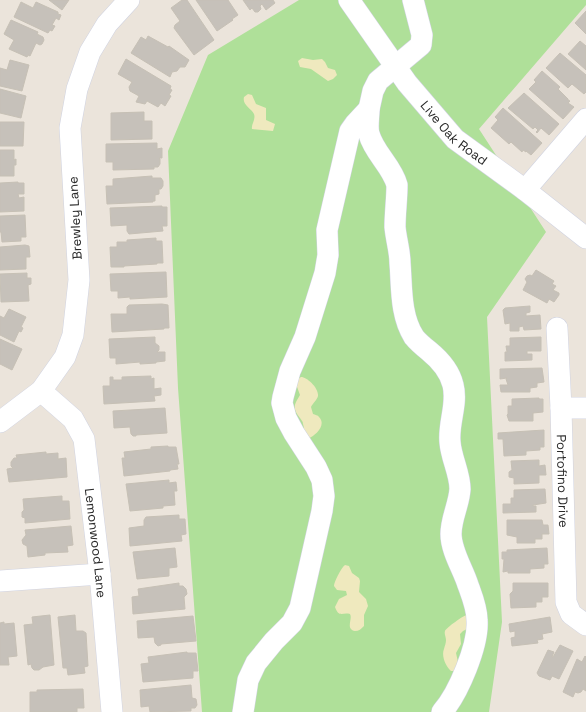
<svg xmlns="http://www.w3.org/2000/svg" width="586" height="712" font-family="'Space Grotesk',sans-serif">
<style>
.green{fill:#afe099}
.sand{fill:#efe9be}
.building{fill:#c6c1ba;stroke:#c6c0b5}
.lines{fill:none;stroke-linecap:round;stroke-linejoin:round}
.minor-casing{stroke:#d0d3e1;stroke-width:22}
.minor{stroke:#fff;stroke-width:21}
.labels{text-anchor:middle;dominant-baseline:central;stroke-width:3;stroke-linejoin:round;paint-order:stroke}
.street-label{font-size:13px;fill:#292929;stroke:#fff}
</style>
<rect width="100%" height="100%" fill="#ebe4db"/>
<path class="green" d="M299,0H586V5L479,129L546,232L487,317L502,622L489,712H202L178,388L168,151L208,55Z"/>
<path class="sand" d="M302,58L313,60L322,59L325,62L328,68L335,70L337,75L333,79L328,81L311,69L300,67L298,61Z
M248,94L252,95L256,104L266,108V120L275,124L273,131L252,129C251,124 256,120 254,114C251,108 242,105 244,97Z
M301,377C307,377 319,388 318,396C317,400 313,403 311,407L313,414C315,415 318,415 319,417C327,425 315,436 309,438C303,431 305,431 303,424C303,421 301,420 300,418C292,408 294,405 300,395L296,384L298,379Z
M345,565L349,566L352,573L359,578L360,581L359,592L366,599L368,606L364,615V626C361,629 359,631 355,631C345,629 353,619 350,614C342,612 339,618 335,607L339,599L347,595L346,591L337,590L334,586C334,582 341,568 345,565Z
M467,615L469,628L463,631L460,634L461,644L456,653L458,662L455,671H451C446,667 441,656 444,649C445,645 446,643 446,640C446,637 444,634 445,631C446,628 464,615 467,615Z"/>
<path class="building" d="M49,0H69L62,10Z
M182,0H187L214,40L194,55L174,28L175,25L180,21L171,8Z
M196,0H228L238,15L232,19L233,20L217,31Z
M243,0H273L275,3L266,10L262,4L260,6L261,9L258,12H255L252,8L250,10Z
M21,2L33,8L36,2L58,12V14L61,15L59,20L56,18L52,25L55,26L52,31L50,30L48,33L14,17Z
M586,11V34L575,23Z
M11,20L38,32L37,34L43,37L44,40L42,44L40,45L36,43L30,56L28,55L27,57L9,49L14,40L4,34Z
M148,36L168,47L169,46L189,60L185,67H180L177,71L172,72L170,77L131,53L141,37L146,40Z
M580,41L586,46V70L568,54Z
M560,53L586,75V92L584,94L572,84L568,88L546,68Z
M126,59L171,86L170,89L172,90L169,95L171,96L165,106L161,103L158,107L147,101L145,104L136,102L139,96L130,91L129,87L132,82L118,74Z
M10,60L29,65L22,91L0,86V68L7,70Z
M542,71L560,87L558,89L568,99V100L570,101L568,103L574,107L563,119L529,89L536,82L534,80Z
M0,89L26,96L21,118L0,113Z
M524,93L559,124L549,135L541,128L537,133L536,132L538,130L535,127L533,129L508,108Z
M503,108L542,143L531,155L526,151V152L523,150L522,152L511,142L509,144L491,128L498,120L495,117Z
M144,112V121H152V139L111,140V113Z
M0,122H24L23,146H0Z
M157,143V149L162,148V158H159L160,159V164L158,167H154V169L113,170V162H106V144Z
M0,150H14V160L16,159V165H14V176H0Z
M152,176V178H161L163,181V186L161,189H159V194L155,195V201H153V202L107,204L106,186H113V179Z
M18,182V183H24V194H18L19,198L24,197V211L0,212V183Z
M162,206V207H167V226H162L163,231L129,234L127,231V225L111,226L110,208Z
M25,215L26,237H21V241L2,242L1,232H0V216Z
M156,238V241H162L163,263H157V264L124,266V267H111L110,247H117V242H127V240Z
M25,245L29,246L30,257H26V269L0,270V247Z
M536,270L554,281L552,284L556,286L553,290L559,293V295L554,302L549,299L547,303L523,290L527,282L525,279L527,276L530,275L532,276Z
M166,272L167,297L130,299V297L118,298V291H111L110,274Z
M27,273V278H31V284L28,285L29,301L1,302L0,274Z
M162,304L168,305L169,328H164V329L112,332L111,314H127V307L129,305Z
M530,306V312L526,313V316L540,315L541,329L524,330L523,326L519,327V331H510V323L505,324L503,310L505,308Z
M9,309L26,317L21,327L23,328L21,332L19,331L14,342L0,335V316L4,318Z
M155,337V343L159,346V350L157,352H165V361L156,362V363L140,364V362L116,364V358H110L109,339Z
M541,337V351H527V354H532V360L505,361V352H507L506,346H510V338Z
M0,339L22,349L12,370L0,364Z
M542,368L544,382L537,383V387L530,388V392H501L500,385H508L506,379L507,378L500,379V369Z
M151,376V379L154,378V389L161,388V395L154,396L155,401L104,404L103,386H110V377H113V380H122V377Z
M539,398V399H543V412L533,413V421H509L507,415L508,414V406H512V399Z
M165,408L167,433L136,435V436H133L131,434L130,427L114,428L113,411Z
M544,430V447H540V450L526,451V455L504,456L503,439H498V433Z
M168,446V447H176L179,464H177L178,469L170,470V471L124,476L122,458H125L124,452L151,449V447Z
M46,452V454L58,453V459L66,458L67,477L9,482L7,469L13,468L11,466V462L14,458H17L16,455Z
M539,460V466L545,465L546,475H539V483L514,484V478L509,477V472L512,470L511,461Z
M169,480V483L176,482L177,491H174L175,505L163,506V508L130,511L126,484Z
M545,489L546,503L533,505V506H536V512L503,513V504H511V498H514V490Z
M62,496V501H69L70,519L25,523V518L22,517V512L24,510L23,499Z
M179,515V519H185L186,534L181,535L182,541L130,546L129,528L144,526V520L146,517Z
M507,520H542L543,525H548L549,534H542V539H535V543H517V537L507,535Z
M71,526L73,545L67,546L68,552L45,553V555L28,557L27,546L23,544L22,540L26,535L25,530Z
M175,548L177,567L169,568V576L137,579L133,552Z
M547,548L548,564H544V568L530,569V573H508V571L503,572L504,559H502V552H507V550Z
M179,583V586H183L186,589L187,594L184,597L185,609L133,614L132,597L139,596L138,589Z
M513,583H548V597H542V602H536V607L511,608L510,594L513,591Z
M50,615L54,665L43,667L39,670H34L32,668L31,664L28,665L24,625L33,624L32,617Z
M75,615L76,631H83L86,633L88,666L84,667L85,673L68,675L67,668H63L58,617Z
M193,616L196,641L161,644V645L158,646L155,643L154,637L138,638L137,621Z
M550,617L552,632L542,634L543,639L537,640L538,643L512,646L511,638L515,637V631L510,632L509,624Z
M4,622V624L14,623L17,656L8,657L9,665H0V623Z
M560,645L573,651L559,679L552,676L550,680L539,676L537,673L548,650L554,652L552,657H553Z
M187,652V653H196L198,671H193V678L143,682L141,664L149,663L148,657Z
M585,656L586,657V691L583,689L581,692L578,693L575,692L573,697L563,692L577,659L582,662Z
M191,685L192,698L196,699L197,705L195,708H191V711L150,712L149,706L141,707L140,690Z
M83,689L84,708H77V712H30V692H37V690Z"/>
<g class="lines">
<defs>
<g id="minor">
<path id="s1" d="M349,0L407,83L455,139L525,190L586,238"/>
<path d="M369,109L373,91L378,81L421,45L422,35L413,0"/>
<path d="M525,190L586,119"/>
<path id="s2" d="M557,328L561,408L566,602L571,614L586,625"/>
<path id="s3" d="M41,391L73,419L84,439L100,574L112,712"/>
<path d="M561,408H586"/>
<path d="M0,422L41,391L65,357L73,335L79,280L70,128L77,89L90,52L107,24L129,0"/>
<path d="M0,581L100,574"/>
<path d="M243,712L248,680L256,663L274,641L292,623L300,608L322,511L324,496L322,480L316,467L294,433L286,418L282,403L283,397L290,371L305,337L325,273L328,255L327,230L350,131L355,124L369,109C369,117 367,127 369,134C374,153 392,166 397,185C397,199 395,213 395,227C396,239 400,251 400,263C402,287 400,315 414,337C418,342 424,347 429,351C440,360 450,372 453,385C458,404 448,423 450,442C451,458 460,473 460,489C459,505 451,518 451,534C451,551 463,569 468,585C472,596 477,608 477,620C479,645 458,694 442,712"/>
</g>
</defs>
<use href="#minor" class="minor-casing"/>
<use href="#minor" class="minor"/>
</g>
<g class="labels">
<g class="street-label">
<text stroke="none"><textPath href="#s1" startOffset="170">Live Oak Road</textPath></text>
<text transform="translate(75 218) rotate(-93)">Brewley Lane</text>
<text stroke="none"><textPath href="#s2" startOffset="153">Portofino Drive</textPath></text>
<text stroke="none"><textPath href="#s3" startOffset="170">Lemonwood Lane</textPath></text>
</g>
</g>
</svg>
